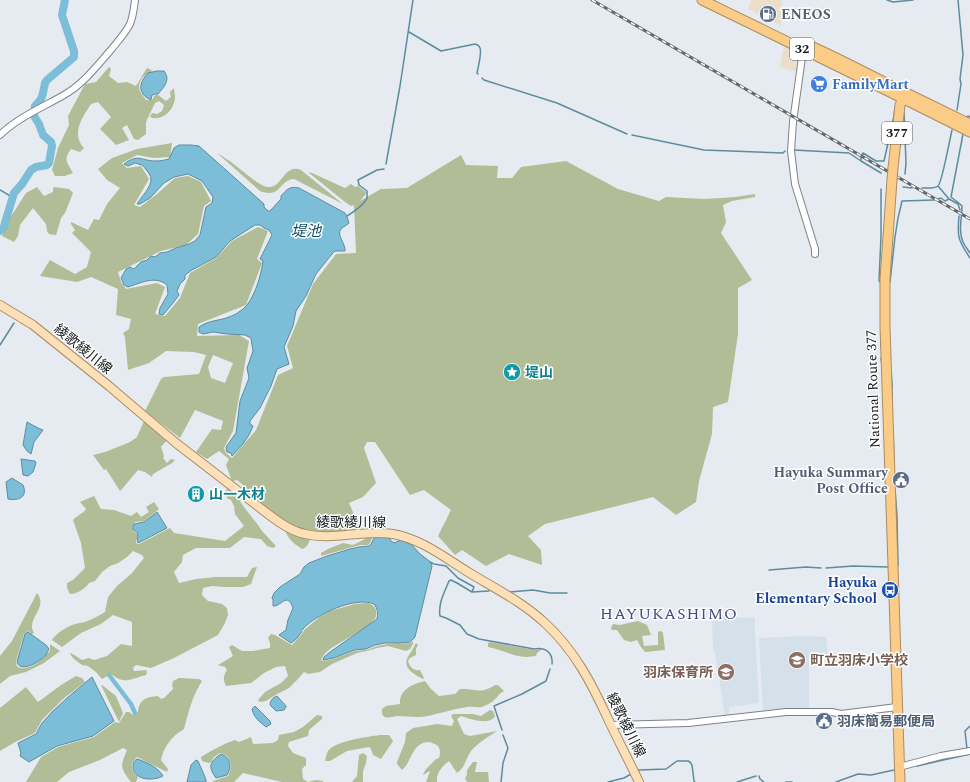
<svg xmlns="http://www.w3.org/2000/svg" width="970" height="782" font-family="Spectral,'Noto Sans JP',serif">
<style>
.commercial{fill:#ebdfcb}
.built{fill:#d4e1eb}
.green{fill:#b1bd96;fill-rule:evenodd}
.water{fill:#7cbed8;stroke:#5d8c9f}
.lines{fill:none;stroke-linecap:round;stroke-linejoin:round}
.stream{stroke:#5d8c9f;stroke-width:1.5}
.canal{stroke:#7cbed8;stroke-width:4.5}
.river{stroke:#7cbed8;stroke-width:8}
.minor-casing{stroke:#7d8388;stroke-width:8}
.major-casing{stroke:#ab8d62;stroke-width:10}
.highway-casing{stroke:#ab8d62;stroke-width:11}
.minor{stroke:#fff;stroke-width:6}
.major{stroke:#fde0b8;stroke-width:8}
.highway{stroke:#fbcc88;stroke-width:9}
.rail-casing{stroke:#64686b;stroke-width:3}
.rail{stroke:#fff;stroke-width:1.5;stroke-dasharray:4.5;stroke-linecap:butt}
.highway-bridge-casing{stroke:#ab8d62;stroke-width:11;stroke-linecap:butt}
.highway-bridge{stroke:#fbcc88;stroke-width:9}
.labels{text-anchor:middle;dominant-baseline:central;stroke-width:3;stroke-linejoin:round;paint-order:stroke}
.shield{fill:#fff;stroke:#5c5e5f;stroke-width:1}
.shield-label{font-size:13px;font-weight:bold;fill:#16191b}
.service-label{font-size:14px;font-weight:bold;fill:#4e5e75;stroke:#fff;text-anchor:start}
.shop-label{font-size:14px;font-weight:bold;fill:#366cbe;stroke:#fff;text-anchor:start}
.street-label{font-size:14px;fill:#16191b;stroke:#fff}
.culture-label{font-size:14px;font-weight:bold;fill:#0d838f;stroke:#fff;text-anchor:start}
.transit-label{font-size:14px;font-weight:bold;fill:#164399;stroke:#fff;text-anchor:end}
.education-label{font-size:14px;font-weight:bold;fill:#785e54;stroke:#fff;text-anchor:start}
.water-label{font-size:15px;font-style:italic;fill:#134b5d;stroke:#fff}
.quarter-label{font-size:16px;letter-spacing:1px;fill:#444986;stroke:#fff}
</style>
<rect width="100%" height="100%" fill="#e5ebf1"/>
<path class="commercial" d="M751,0H782L781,26L748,9Z
M784,47L798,54L799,57L797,71L787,70L780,66Z"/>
<path class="built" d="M712,616L755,618V634L759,703L729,707V716L725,717L715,652L713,649Z
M804,636L826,637L828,656L809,658V710L763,713L759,638Z"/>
<path class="green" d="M109,67L111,69L109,76L118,83L127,82L136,86L147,68L153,71C145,73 136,82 140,91C141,94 144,97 146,100H152L155,95H158L166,101L171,97L170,92L174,88C174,91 175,95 175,98C174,110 162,122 150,117L152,113L157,114L162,111L164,105L159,101L155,103L146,122V134L138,140L134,139L127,125L122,128L129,140L116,145L100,129L111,117L98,102L91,104C84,115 75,127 79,140C80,143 82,146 84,148L80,152L71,149C63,160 67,162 73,173L65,176H55L52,170L58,148L69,125L68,116L85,84L96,82Z
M172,143L170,157L154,158L137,155L122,163L127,168L141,166L149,179L134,205L140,207L157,194L175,178L188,176L201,182L211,201L204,206L198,234L186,245L161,251L118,272L121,282L126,289L157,283L165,287L155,314L165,316L180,298L190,273L216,258L232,241L258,227L268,231L257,259L262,263L246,305L198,324L197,336L239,335L249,341L233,431L224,448L226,453L232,458L256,430L278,375L293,368L287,346L313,284L336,254L356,253L354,205L351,206L345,202L308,172L312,173L345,188L351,184L355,187L358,186L366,192L365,195L360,201L381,189L407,188L461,155L466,165L498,166L497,178H512L521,167L566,161L618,189L659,201L666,197L705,199L735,197L755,194V197L732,201L723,205L726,222L721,233L752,280L738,288V334L728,402L713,407L712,434L699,481L696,502L676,515L653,497L545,524L528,536L541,550L542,565L509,554L486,566L462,550L455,555L438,536L451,510L424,490L410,495L375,442H367L364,448L376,483L363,497L349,503L360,528L348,531L322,532L300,530L290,526L262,506L260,500L237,480L232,481L226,465L229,459L219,451L207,459L196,452L212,429L221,430L223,421L195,410L180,438L145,411L161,379L164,377L199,374L206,355L194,352L166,351L149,363L128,370L125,337L123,333L129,329L131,319L116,315L118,289L91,277L77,282L40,276L50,260L75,274L87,267L91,252L72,233L75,230L71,224V222L88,230L94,219L99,220L107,204L120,188L107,180L98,169L112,158L137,149ZM213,355L233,363L225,383L211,378L208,367Z
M217,153C223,157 229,160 235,165C242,170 260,187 268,187C282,189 284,163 301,170L343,204L294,179C279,180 281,199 260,191Z
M37,187L44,196L53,192V189L54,187L69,189L73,193L65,213L61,218L60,222L56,235L49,234L47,231L46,224L33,208L20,225L18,236L14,242L2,236L10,218L26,193Z
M144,421L167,440L161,447L164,456L163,458L167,463L171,459L175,460L172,463L153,474L152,477L145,472L138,470L122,489L120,491L106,469L104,470L93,455L105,452L130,442L137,437Z
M227,489L230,490L238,498L244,507L258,525L262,531L276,546L273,548L267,546L261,539L244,537L230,548H196L183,555L182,562L174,572L179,583L196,579L216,577H247L252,568L257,567L251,584L243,587H224L212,586L203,588L202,595L208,601L222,604L227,608L228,615L225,623L218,635L174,658L151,668L136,665L133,668L134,671L146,670L147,672L146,675C130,679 125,685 111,674L102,679L96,672L88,666L82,665L74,659L70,654L71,653L82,660L89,658L94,660L107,656L121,644L132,646V622L113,615L101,624L81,633L62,647L52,640C55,634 68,626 75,624C79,623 81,623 85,622C92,619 99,616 105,612L108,597L117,586L132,573L144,558L142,555L133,551L127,557L118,563L110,566L102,572L95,581L89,583C85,589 77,594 70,594L67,588V583L73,580L85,568L81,543L73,520C77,515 83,514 86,509L80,502L94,496C97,500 98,505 101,509L114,510L131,516L137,512L141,517L149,512L146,507L154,502L159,509L144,521L135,522L131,528L132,530C138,532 138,537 136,542L137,544H139L170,528L174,533L225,541L244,526L235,514L234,506L231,500L227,498L225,492Z
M285,530L299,537L310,539C308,544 308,547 302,549C294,544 288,539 285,530Z
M371,535L372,538L370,543L368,545H360L321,556V553L328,549L343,543L353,545L365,539L366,536Z
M37,593C49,608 25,619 34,633L32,634L28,631L24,634L16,661C16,665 17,667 21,668C31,670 44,658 50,651V644L60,651L44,663L26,672L10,676L0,684V656L12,641Z
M368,603C376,606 378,611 375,619C367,627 353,635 343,641C335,646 325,650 321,660L323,661L334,659L354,651L367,650L377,646L389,644L410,643L413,641V644L410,649L406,651L388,646L377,648L367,651L357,653L332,664L320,672L308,674L304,672L297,680L289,688L277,694L266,701L260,702L258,700L265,692L281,683L288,676L285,666L276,667L264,673L251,683L226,686C223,680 223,676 227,670L225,667L218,665L233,656L229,647L232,645L242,651H253L270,648V643L268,638L271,634L275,635L292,645L301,635L304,630L321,616L330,611L355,604Z
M638,621L647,625L651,635L642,636L644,646L658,645V632L661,631L663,633L665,650L645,652L641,647L637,640L631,642L624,640L617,630H612L611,628L613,624L620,625Z
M489,642L535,650L540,649L541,650L537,653L536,656C533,656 529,657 526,657C513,657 501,649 488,647V644Z
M416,643L418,645L416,649V655L410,658L408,661C410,667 413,671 420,670L424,678L423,679C410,672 400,666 411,652C413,649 414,646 416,643Z
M76,676L82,678L85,682L63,699L42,720L36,731L33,734L17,741L0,751V708L26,687L38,702L61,685Z
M179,678L199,679L202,681C192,697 189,710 184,729C172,736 164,746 161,760L168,769L167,772L137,757C130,764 130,770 138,777L136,782H131C120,767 120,767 127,750L123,748L100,760L69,772L57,782H26L41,757L58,747L94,737L115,722L119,723L126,712H129L133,715L138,712C139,699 147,697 158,696L161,699L164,698L173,689L172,685L173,681Z
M425,681L431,689L439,696L455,694L460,689C476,688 480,695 495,685H498L504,691C497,695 500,695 495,699C492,703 486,705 482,707C478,708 472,706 467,707C454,709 441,713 428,716C418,718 408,716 397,716C390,717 381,721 382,709L386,706L400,704C399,689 413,684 425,681Z
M101,685H102L116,696L123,713L119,722Z
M490,710L493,711L495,716C490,726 470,719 461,716L457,719L464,734L470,736L497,731C488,737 479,742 471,751C466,758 465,768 457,773L449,761C442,766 436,773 437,782H426L430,771L423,775C425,768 432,764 436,759L439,758C440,754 441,751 438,746C436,744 432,743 429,742C412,742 412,762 402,770L397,764V762L405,742L406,733L413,728L437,724L452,726L454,721L451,716L453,714H473L481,716Z
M317,715L322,716V719L309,730L308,736L289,742L288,746L293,753L306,758V765L302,769L303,779L308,782L316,780L323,781V782H282L243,773L234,782H213V781L228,776C233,767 232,755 220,753L214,757L211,762L209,763L202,761L201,757C212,750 223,744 235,740L239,742L251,737L253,744L273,743L278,740L279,735L294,732L303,727Z
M380,735H389L393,741L381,759L373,755L371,749L369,747L347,751L330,761H325C326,758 326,754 328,751C335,741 367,737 380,735Z
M363,753L367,756L366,763L363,771V782H352L357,776L359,755Z
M473,762H477L475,772H488L489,782H467L465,778L467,775V770Z"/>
<path class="water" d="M157,71H164C171,80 164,87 158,94H155L152,95L151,100C147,98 145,97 143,94C138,86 142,80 148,73Z
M179,145H191L199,146L264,204V207L268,211H270L281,199V196C287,189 290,186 299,188L345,213L347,217L349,223C346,226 344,226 341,229C336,235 346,244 345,251H335L332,254L316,274L306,296L296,311L293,326L284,347L289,364L277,369L271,386L260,408L250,421V424L253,426L249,435L243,444L232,456L231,453L227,452L226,447L236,433L240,401L249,378L247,368L253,351L251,338L245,335L227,334L213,332L203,334L199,332V327C209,320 219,321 229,317C235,315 243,310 247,305C256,293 261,275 263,261L260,259L272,235L269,230L264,228L260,225H255L230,241L216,257L192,270L185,275V279L180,284L177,291L179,295L173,303L163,315L159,314L160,308L168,294L167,285C155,275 141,283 128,287L124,285L121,278L126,269L130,267L134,269L141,262L147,260L151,256L155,257L160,253L167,252L176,248L189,244L195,241L200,235L206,207L212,203L213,197L202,181L188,174L174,177L164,183L150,198L140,204H137C141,197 152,187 151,178C150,174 145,168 142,165L135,163L128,166L124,164C139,153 141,161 156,161C160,161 165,160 169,159L174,148Z
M27,422L38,428L43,430L34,442L31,454L27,451L23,445Z
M21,459L35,461L36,463L33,472L28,476L23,475Z
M12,478L23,485C28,497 19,501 8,499L6,482Z
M157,512L167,528L138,543C136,536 141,533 132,529V528L134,524L144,522Z
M377,536L390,538V540L394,543L401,540L412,545L420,554L432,563L431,564L432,566L415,637L410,642L398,643H385L375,645L366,649L354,650L334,658L323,660L324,657L330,652L377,619C378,614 378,609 374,604C356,596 316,614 303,629C301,631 302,632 300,634C298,638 294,641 291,643L279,635L286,630L288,620L293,608C287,591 281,607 273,606V600L272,598L274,593L280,587L300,574L304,567L309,563L327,556L350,549L359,547L369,546L371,544L374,538Z
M28,632L46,645L49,649C48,651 47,653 46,655C40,661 21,674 17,662L25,634Z
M92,677L114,721L93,736L57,746L29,762L20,756L21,753L18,743L36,734L42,723L52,712L67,698Z
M277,696L286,706V707L284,710L276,711L270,705C270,701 273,697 277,696Z
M255,706L270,721L271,724L266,727C259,721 254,718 252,709Z
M221,754C231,757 232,767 227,775L216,778C208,767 209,762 221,754Z
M137,759C146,762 158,767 163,776C154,781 134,781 133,767C133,763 134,761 137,759Z
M196,760L198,761L205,777L206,780V782H187L191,765Z"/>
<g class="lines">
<path class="stream" d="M887,0L893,2L913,0
M409,32L441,51L475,44C478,45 479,45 480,48C482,54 478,67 477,73L478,74
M482,78L484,80L557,103L627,134
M957,110L961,84L960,79L963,55L958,0
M904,112L906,163L905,174
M967,117L968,116L970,117
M963,134L951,197L960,204L962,206C962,218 958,231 963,242C965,246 968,250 970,253
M632,135L704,150L783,153L785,151
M794,150L849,153L861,161
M386,164L400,86L413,0
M881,173L861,161V157L863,153L876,161H884L894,116L895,107
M938,186L949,199L958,204L960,210
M903,187L912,188
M922,188C927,188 934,189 938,186C942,183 950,138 952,130
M0,190L12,197
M938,199L941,198L945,201L949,199
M347,216C352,213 365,204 367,198C367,196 367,193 367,191L359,185L358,180L377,170L384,169
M959,216C957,237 958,240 970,258
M890,282L895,237L898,218L902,201L934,200
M881,283L879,281L881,236V189
M881,305V347
M0,345L14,323
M881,358L882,366
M891,370L892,384V406
M893,428L894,464
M885,460L886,482
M895,490L897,515L898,566
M430,562L434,564L446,566L458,578L474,587L472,592
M826,568L853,566L888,567
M769,570L806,567L821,568
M489,591L472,592L457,583L451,580L449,581C444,593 438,604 440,616L446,618L460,625L467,634L479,639L534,649C546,647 553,653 552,664
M510,592L533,590L550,593H567
M502,730L494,706L522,694L546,681L550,669
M967,749L965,731L970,726
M917,766L970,754
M639,770L666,769L677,761H688L690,762L692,765L694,781L695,782
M759,776L760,779L764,782
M501,782L503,763L508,748L503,735
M608,782L624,778L631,774
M737,782L756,776
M786,782H792
M836,782L858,774L871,775L894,770"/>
<path class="canal" d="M109,675L131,704L135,713"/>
<path class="river" d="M0,231L4,227L5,223L14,193L22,184L31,170L36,167L47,165L49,163L52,146L51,142L43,135L39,124L34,116L35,106L41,99L43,93L45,83L47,80L74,57V51L62,15L65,0"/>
<defs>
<path id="minor" d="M804,43L793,122L791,151L795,184L815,249V254
M0,135C17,118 43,107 64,95C83,84 96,67 110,51C117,42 125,34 130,24C133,17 134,8 135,0
M611,725L688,723L786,712H832L841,714L897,707
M899,767L941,756L970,751"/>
<path id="major" d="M0,305L33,325L109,386L123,398L176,443L268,514C280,523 291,531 305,534C333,541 363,529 393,534C421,539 444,557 468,572C494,588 523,602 546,624C575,651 592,684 608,719C618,740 629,761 639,782"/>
<path id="highway" d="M702,0C792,44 881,87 970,132
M813,47C842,60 868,74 896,88C921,100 945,112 970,124
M893,168L900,105L905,93
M892,180L885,279V326L893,566L900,782"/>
</defs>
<use href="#minor" class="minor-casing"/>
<use href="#major" class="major-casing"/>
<use href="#highway" class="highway-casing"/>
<use href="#minor" class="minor"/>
<use href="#major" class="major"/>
<use href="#highway" class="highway"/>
<defs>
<path id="rail" d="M592,0L970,219"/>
</defs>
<use href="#rail" class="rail-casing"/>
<use href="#rail" class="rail"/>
<defs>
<path id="highway-bridge" d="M892,180L893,168"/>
</defs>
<use href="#highway-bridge" class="highway-bridge-casing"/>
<use href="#highway-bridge" class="highway-bridge"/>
</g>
<defs>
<symbol id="fuel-disc" viewBox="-11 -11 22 22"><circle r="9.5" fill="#5c6f8a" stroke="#fff"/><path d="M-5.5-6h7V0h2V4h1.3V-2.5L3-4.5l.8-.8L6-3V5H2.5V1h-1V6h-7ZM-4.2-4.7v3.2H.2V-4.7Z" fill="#fff"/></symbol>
<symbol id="supermarket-disc" viewBox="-11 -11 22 22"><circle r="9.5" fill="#3f7fe0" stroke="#fff"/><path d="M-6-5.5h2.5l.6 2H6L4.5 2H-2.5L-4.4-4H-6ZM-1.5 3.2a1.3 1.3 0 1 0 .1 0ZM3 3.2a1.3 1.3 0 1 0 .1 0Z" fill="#fff"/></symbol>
<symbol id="sight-disc" viewBox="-11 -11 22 22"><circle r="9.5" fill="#0f9aa8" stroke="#fff"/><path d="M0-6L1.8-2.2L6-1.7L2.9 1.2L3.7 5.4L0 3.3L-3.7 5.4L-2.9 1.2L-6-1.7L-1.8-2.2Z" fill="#fff"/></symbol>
<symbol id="civic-disc" viewBox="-11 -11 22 22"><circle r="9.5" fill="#5c6f8a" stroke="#fff"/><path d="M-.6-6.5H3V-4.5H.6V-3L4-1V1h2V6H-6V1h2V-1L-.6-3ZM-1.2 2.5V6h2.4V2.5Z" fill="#fff"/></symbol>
<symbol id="building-disc" viewBox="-11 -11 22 22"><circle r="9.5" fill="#0f9aa8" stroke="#fff"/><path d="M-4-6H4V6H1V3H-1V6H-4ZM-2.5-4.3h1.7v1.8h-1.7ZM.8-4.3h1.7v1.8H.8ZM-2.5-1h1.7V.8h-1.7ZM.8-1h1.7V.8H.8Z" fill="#fff"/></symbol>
<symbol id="bus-disc" viewBox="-11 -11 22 22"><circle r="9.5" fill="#1a4fb4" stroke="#fff"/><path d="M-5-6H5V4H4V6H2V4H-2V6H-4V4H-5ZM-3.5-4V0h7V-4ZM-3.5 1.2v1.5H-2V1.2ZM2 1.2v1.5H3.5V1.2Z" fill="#fff"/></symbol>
<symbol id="school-disc" viewBox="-11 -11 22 22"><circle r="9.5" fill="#8d6e63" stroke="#fff"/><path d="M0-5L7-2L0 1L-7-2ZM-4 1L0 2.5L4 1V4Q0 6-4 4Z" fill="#fff"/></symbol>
</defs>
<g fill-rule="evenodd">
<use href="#fuel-disc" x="758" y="4" width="20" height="20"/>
<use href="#supermarket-disc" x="809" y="74" width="20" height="20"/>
<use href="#sight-disc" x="502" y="362" width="20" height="20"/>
<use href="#civic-disc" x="891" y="470" width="20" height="20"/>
<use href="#building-disc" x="186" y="484" width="20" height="20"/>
<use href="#bus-disc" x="880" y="580" width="20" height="20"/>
<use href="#school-disc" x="787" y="650" width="20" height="20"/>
<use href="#school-disc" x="716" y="662" width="20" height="20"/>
<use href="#civic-disc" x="814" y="711" width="20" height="20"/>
</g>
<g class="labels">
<g class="shield">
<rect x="790" y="38" width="24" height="22" rx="3"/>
<rect x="882" y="122" width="30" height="22" rx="3"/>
</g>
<g class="shield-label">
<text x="802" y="49">32</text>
<text x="897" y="133">377</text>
</g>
<g class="service-label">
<text x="781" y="14">ENEOS</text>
<text x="888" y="472" text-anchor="end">Hayuka Summary<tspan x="888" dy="16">Post Office</tspan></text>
<text x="837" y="721">羽床簡易郵便局</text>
</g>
<g class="shop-label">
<text x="832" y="84">FamilyMart</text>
</g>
<g class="street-label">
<text transform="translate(83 349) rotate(39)">綾歌綾川線</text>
<text transform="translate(873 389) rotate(-92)">National Route 377</text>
<text x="351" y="522">綾歌綾川線</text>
<text transform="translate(626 725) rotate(64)">綾歌綾川線</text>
</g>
<g class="culture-label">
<text x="525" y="372">堤山</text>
<text x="209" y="494">山一木材</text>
</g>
<g class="transit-label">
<text x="877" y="582">Hayuka<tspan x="877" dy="16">Elementary School</tspan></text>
</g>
<g class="education-label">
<text x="810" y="660">町立羽床小学校</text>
<text x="713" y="672" text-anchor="end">羽床保育所</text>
</g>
<g class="water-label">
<text x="306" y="231">堤池</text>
</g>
<g class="quarter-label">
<text x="669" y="614">HAYUKASHIMO</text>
</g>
</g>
</svg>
